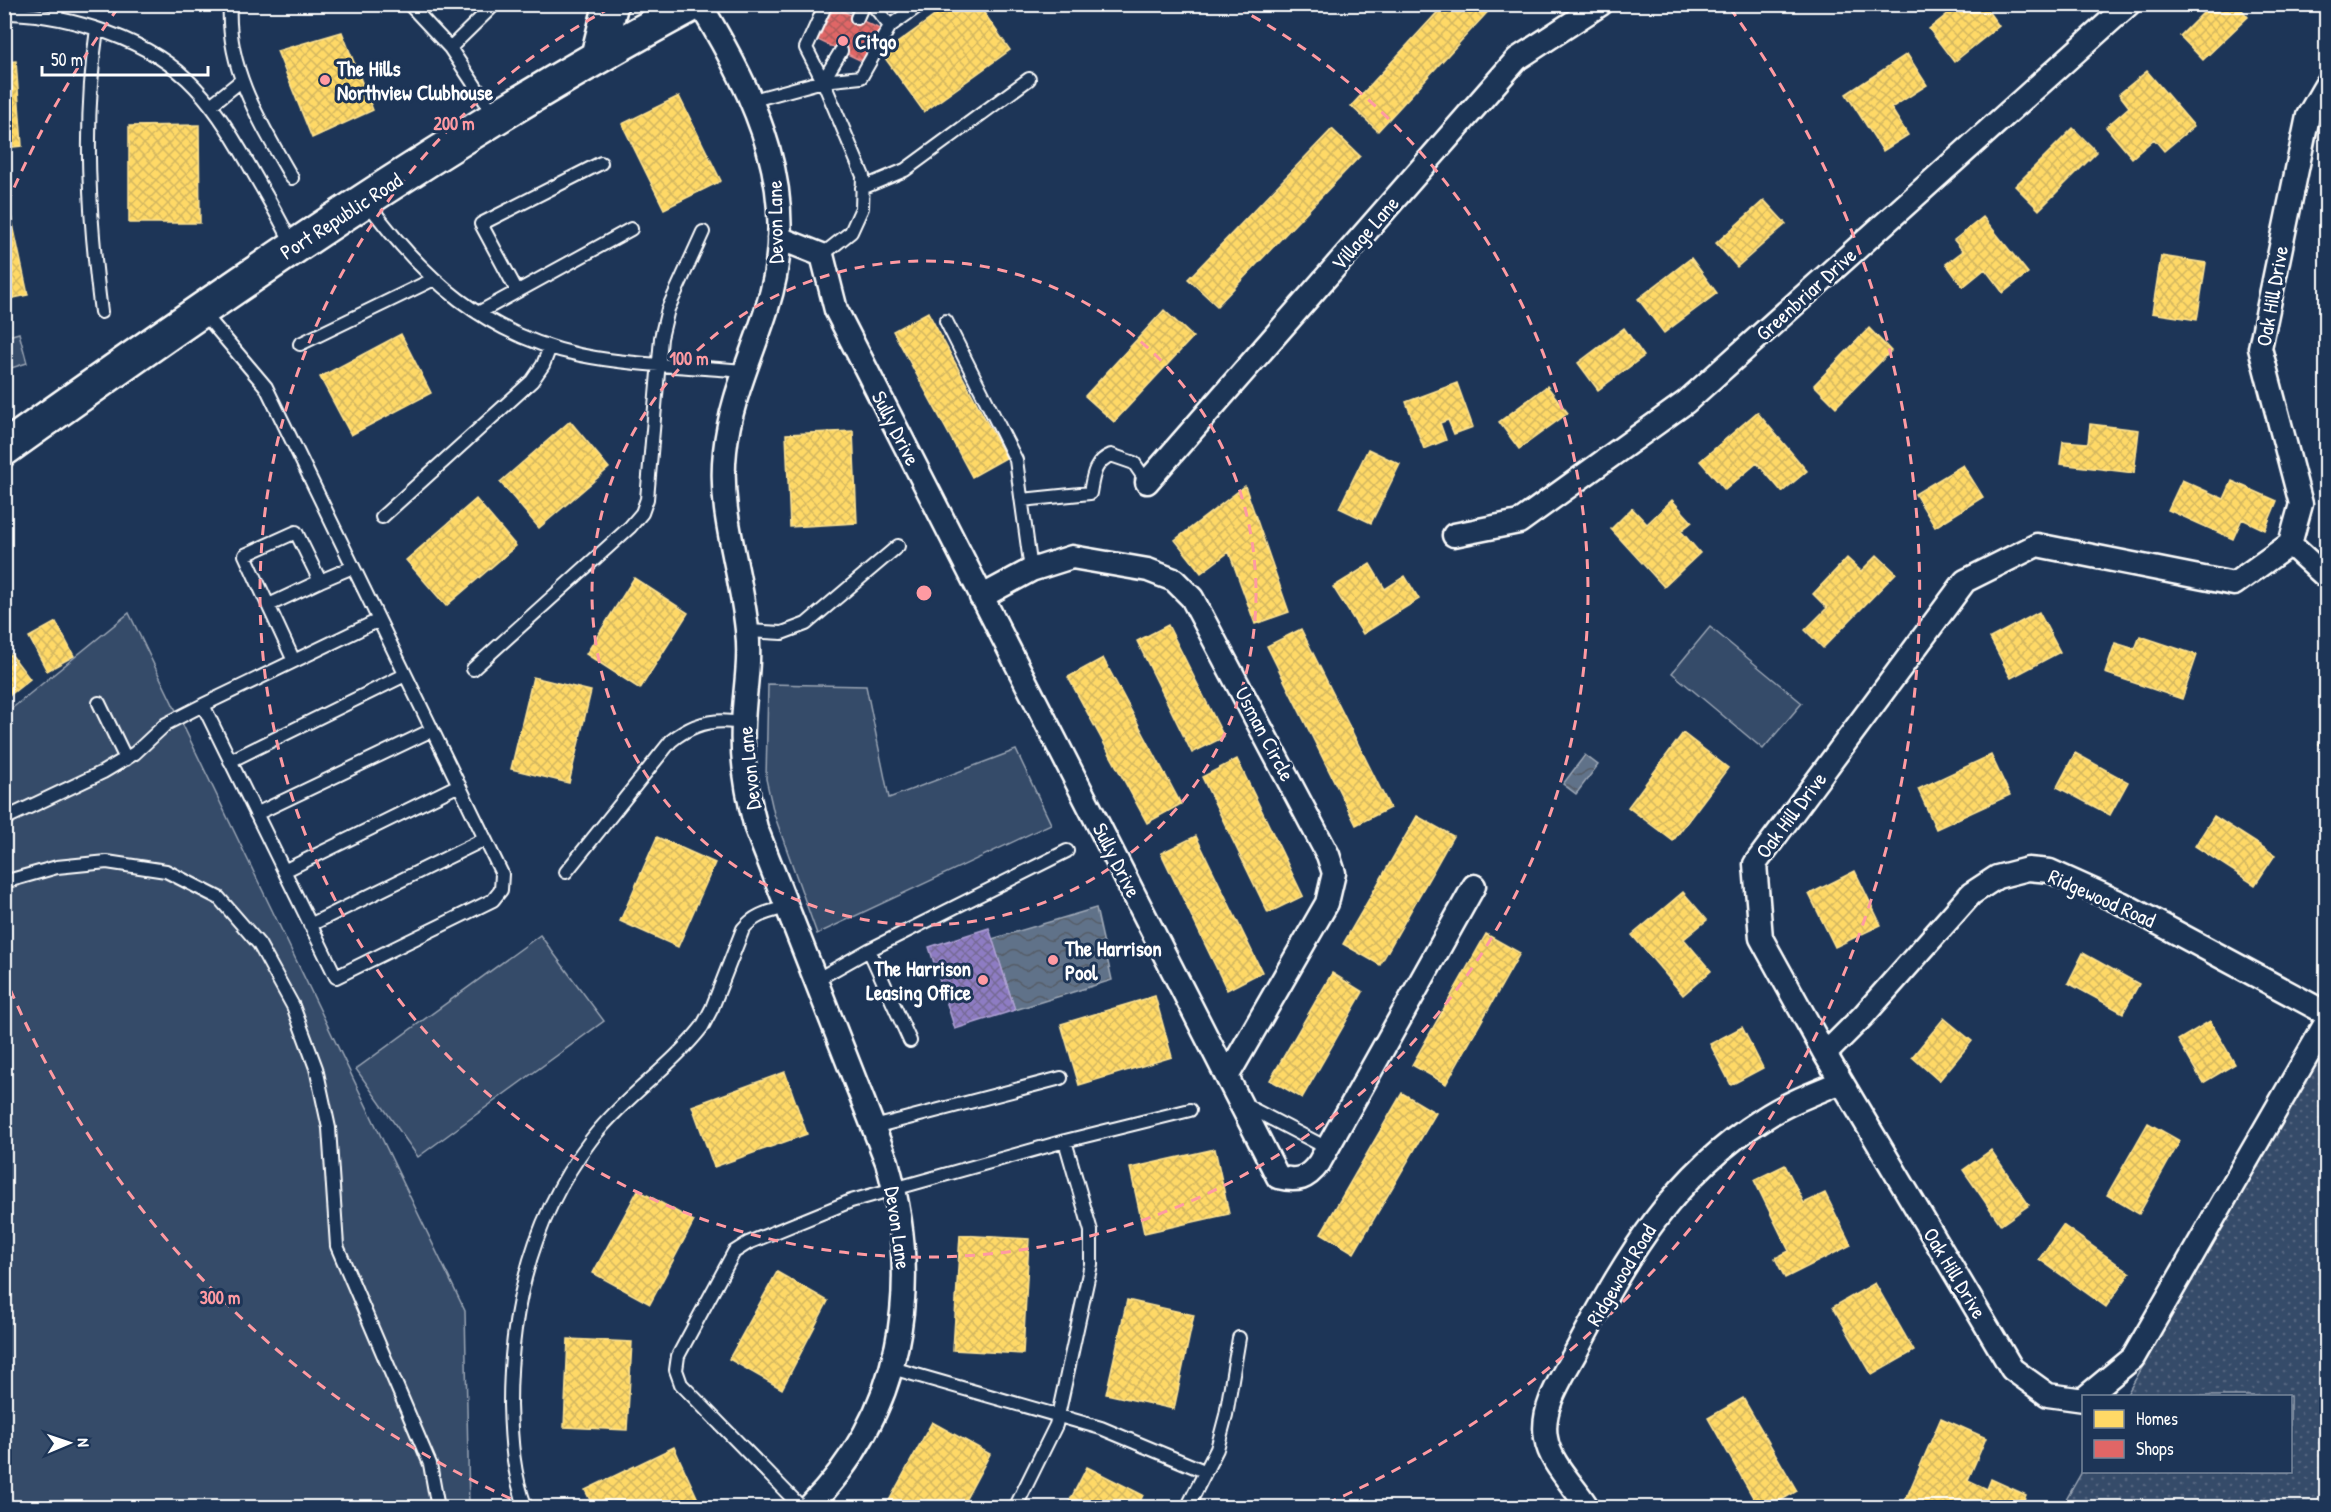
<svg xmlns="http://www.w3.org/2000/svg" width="2331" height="1512" font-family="'Patrick Hand',sans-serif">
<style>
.park{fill:#364b69;stroke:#9aa5b4;stroke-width:1.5}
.garden{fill:url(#garden-dots);stroke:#9aa5b4;stroke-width:1.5}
.water{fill:url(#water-waves);stroke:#a0aab8;stroke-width:1.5}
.homes{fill:url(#homes-cross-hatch);stroke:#ffe494;stroke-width:1.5}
.shops{fill:url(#shops-cross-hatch);stroke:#e99494;stroke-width:1.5}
.offices{fill:url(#offices-cross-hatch);stroke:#b0a3d5;stroke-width:1.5}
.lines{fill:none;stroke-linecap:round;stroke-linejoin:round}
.lane-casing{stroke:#fff;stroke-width:16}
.street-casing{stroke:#fff;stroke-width:27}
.primary-casing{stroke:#fff;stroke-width:38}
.lane{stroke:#1d3557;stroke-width:12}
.street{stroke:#1d3557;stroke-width:22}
.primary{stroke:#1d3557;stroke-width:33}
.ring{fill:none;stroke:#ff9aa2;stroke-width:3;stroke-dasharray:10 8}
.poi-dot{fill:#ff9aa2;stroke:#1d3557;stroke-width:2}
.labels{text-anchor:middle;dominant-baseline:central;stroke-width:6;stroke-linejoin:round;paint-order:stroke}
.poi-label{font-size:21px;font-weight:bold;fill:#fff;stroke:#1d3557;text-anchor:start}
.street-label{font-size:21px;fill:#fff;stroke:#1d3557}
.centre{fill:#ff9aa2;stroke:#1d3557;stroke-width:3}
.ring-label{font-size:18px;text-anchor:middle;font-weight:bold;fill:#ff9aa2;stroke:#1d3557;stroke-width:6;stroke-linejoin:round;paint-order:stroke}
</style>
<defs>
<pattern id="garden-dots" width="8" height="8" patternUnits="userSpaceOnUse" patternTransform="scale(1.5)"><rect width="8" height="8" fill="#364b69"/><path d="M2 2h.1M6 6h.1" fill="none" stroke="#546680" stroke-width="1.8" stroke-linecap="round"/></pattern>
<pattern id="water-waves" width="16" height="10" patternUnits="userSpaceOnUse" patternTransform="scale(1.5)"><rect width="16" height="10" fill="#617289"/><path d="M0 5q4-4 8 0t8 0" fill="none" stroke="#555d67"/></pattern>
<pattern id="homes-cross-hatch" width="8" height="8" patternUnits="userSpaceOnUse" patternTransform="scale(1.5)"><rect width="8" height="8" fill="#ffd966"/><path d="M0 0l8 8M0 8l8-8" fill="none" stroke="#d2b660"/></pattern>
<pattern id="shops-cross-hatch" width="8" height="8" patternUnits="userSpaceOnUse" patternTransform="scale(1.5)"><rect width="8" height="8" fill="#e06666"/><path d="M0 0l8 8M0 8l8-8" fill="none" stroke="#ac5d5d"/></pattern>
<pattern id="offices-cross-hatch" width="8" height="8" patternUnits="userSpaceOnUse" patternTransform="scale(1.5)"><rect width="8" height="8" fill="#8e7cc3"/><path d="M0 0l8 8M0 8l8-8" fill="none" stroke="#746993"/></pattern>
</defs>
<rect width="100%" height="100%" fill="#1d3557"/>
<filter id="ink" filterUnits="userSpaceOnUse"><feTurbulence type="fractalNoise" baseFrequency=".0167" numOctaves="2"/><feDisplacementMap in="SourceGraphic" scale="12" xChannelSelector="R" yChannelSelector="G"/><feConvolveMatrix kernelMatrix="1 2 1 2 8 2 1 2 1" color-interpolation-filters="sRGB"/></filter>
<g filter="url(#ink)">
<path class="park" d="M19,333L27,363L5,370V337Z
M129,613L465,1311L469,1507L5,1508V714Z
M1710,627L1802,703L1763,749L1672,673Z
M768,684L866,686L889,798L1016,750L1051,824L817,934L774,814L766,779Z
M540,935L604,1021L418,1157L356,1069Z"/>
<path class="garden" d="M2326,1045V1507H2062L2083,1470L2290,1472V1396H2126Z"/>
<path class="water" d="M1585,755L1598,765L1576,794L1563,784Z
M1096,908L1112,980L1015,1010L992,939Z"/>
<path class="homes" d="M951,4H978L1010,50L924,112L882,54Z
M1445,4H1495L1378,131L1351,106Z
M1960,4H1983L1999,26L1954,62L1929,29Z
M2212,4H2237L2248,17L2203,60L2180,36Z
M342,32L373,110L312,138L277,51Z
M1907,54L1927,85L1891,108L1908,135L1883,151L1846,94Z
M16,61L22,146L4,148V62Z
M2147,71L2194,126L2164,151L2154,139L2132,158L2106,127L2129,107L2119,94Z
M679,96L721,181L664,209L622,124Z
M199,125L200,223H129V126Z
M2073,128L2097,152L2039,210L2015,186Z
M1332,129L1360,156L1217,306L1188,279Z
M1764,200L1786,224L1737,267L1716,243Z
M9,206L28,295L4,300V207Z
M1983,217L2028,273L2003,293L1985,269L1963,287L1946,264L1963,251L1954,240Z
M2161,256L2206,263L2197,320L2152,313Z
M1691,258L1717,293L1664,333L1638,299Z
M1164,310L1193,337L1114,422L1085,396Z
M928,312L1006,458L972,477L893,331Z
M1624,328L1644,356L1598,390L1578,363Z
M1869,328L1891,351L1836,407L1814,385Z
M401,334L431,393L351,435L320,377Z
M1457,383L1473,427L1454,434L1448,420L1440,423L1446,440L1424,449L1406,402Z
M1547,386L1568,413L1519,449L1499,422Z
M1757,412L1807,471L1782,492L1757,463L1725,490L1700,461Z
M570,421L609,468L539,528L500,482Z
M2090,424L2139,430L2134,473L2060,464L2063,441L2088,443Z
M853,431L857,523L790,527L786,434Z
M1368,449L1400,464L1371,523L1339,508Z
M1963,465L1983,497L1935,527L1915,494Z
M2182,480L2224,499L2232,481L2277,501L2265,530L2242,519L2233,539L2168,510Z
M1245,486L1289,612L1255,624L1229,552L1201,573L1175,540Z
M476,499L516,546L446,606L406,560Z
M1672,500L1692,522L1681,531L1700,553L1664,587L1611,529L1632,508L1647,524Z
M1877,555L1896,573L1823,648L1805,630L1827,608L1813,594L1847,558L1861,571Z
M1370,564L1385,589L1405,576L1419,599L1363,634L1333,587Z
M634,578L688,613L640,689L586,654Z
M2039,612L2060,652L2011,678L1990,638Z
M56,622L74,656L47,671L29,637Z
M1168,625L1224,737L1192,753L1137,641Z
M1301,629L1390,808L1356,825L1267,646Z
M2140,636L2197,655L2182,699L2105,673L2115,643L2135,649Z
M11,654L30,679L4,700V659Z
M1103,658L1181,804L1147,823L1068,677Z
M533,677L591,691L569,783L511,769Z
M2326,730V749L2319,744Z
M1683,733L1728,768L1673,841L1628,807Z
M2075,753L2128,782L2110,815L2057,787Z
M1991,755L2010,795L1936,829L1918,789Z
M1237,759L1303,896L1268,913L1202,777Z
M1417,816L1453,836L1380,965L1343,944Z
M2214,816L2275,855L2255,885L2195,846Z
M1196,836L1262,972L1227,990L1161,853Z
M657,837L715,863L678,947L620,921Z
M1855,871L1881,925L1835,947L1809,894Z
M1683,892L1707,920L1684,939L1711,971L1683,995L1632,935Z
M1486,934L1520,953L1446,1084L1412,1065Z
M2083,953L2139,984L2123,1013L2068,983Z
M1332,973L1363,992L1302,1098L1270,1080Z
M1155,996L1172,1057L1079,1085L1061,1024Z
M1944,1018L1972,1041L1939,1081L1912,1057Z
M2210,1021L2235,1064L2203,1083L2178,1040Z
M1742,1027L1763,1068L1731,1085L1710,1044Z
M785,1072L807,1134L714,1167L692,1106Z
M1402,1093L1436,1113L1354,1253L1321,1233Z
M2148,1123L2180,1141L2139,1214L2107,1195Z
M1215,1149L1229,1214L1144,1233L1130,1168Z
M1991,1150L2029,1205L2001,1225L1963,1170Z
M1785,1165L1804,1203L1825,1193L1851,1245L1785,1278L1775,1258L1789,1251L1754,1180Z
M638,1190L694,1221L650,1304L593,1273Z
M2063,1225L2130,1273L2106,1307L2039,1259Z
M960,1235L1029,1239L1023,1354L953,1350Z
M777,1272L828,1301L782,1389L729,1359Z
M1875,1283L1914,1351L1872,1375L1833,1307Z
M1127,1300L1194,1315L1174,1409L1106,1394Z
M568,1339L632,1342L627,1430L564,1427Z
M1743,1398L1797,1491L1768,1508H1759L1708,1418Z
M1941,1418L1986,1438L1968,1480L1987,1489L1991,1479L2026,1495L2021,1508H1902Z
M932,1422L990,1454L961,1508H885Z
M674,1447L702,1508H594L585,1490Z
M1087,1467L1143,1495L1137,1508H1066Z"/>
<path class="shops" d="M834,7L880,29L864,62L818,40Z"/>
<path class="offices" d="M989,928L1015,1010L955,1029L929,947Z"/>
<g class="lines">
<defs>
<path id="lane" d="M230,4C226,69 261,124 292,178
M409,4L450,48
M495,4L450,48L495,116
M4,13C35,13 65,19 94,28C177,54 208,93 249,165C264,192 280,218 293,246
M55,18L58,4
M857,18L863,4
M890,26L921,4
M97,29C83,123 89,218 101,312
M823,81L841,51
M753,100L823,81L861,77L890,26L872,4
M212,104L242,80
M862,188L905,170L1029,79
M367,202C422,278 486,335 580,355C633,366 690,366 744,371
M822,255L851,232L862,208L863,176L823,81L806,48L826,4
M517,291L481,224L601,163
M201,310L266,387L502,874L501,890L493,900L336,977L203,705L379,620
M478,313L631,229
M946,321L1016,460L1031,570
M300,344L432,280
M1022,500L1090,493C1093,476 1094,462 1111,455L1134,463L1147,482
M382,517L532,381L543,365L550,347
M320,581L353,567
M269,605L320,581L296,532L245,555L294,661
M748,631L782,633L806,624L898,546
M473,669L630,527L642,513L647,499L661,338L668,309L703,232
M99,703L126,759
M230,761L405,675
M256,814L432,730
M4,819L103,772L135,753L166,724L203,705
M284,871L459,785
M566,872L671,741C692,724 716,717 743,724
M4,882L57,867L107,862L166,871L219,898L259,944L293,1006L316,1068L329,1128L337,1246L430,1464L438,1508
M310,925L485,839
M869,950L910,1041
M816,980L869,950L1067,851
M1243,1104L1327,1148
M874,1127L1061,1078
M892,1368L1101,1428L1204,1471
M526,1508C513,1474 511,1440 510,1405C510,1309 532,1217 591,1140C623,1098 670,1068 702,1027L712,1008L743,929C755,914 769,912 786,907
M802,1508L681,1384L676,1370L678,1356L734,1252L748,1243L851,1201L1065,1141L1190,1110
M1015,1508L1056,1425L1091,1264V1231L1065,1141
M1187,1508L1217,1449L1226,1415L1239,1338"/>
<path id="street" d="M700,4C757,99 803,195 767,308C752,356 730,400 725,451C718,513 741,569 747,630C751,662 744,693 743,725C741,760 747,794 756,828L887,1162C923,1287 903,1413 808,1508
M779,238L822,255L836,310L1278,1177C1298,1182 1307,1179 1319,1163L1474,886
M1147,482L1517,59L1601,4
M1454,535L1519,522L1686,402L2129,4
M2290,544L2326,577
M981,597L1031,570L1072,557L1148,570L1174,580L1192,598L1328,855L1334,873L1327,903L1228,1075
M1825,1054L1863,1016L1971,894L1997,877L2028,869L2050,871L2121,903L2326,1013
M2087,1396L2133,1358L2326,1023
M2084,1400L2048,1395L2012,1369L1825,1054L1761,938L1755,864L1965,581L2037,545L2234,584L2290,544L2301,504L2260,348L2308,116L2326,85
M1588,1508C1575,1486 1550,1464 1546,1438C1540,1406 1565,1373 1579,1346C1627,1256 1674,1175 1763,1119C1787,1103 1815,1093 1841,1082"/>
<path id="primary" d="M598,55L611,4
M4,449C227,290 451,134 693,4"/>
</defs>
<use href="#lane" class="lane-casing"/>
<use href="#street" class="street-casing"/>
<use href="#primary" class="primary-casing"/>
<use href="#lane" class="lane"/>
<use href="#street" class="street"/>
<use href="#primary" class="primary"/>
</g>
</g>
<g class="ring">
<circle cx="924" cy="593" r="332"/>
<path d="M1236 7A664 664 0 1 1 612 7"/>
<path d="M527 1506A996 996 0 0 1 7 982M7 204A996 996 0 0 1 118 8M1730 8A996 996 0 0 1 1321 1506"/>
</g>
<g class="poi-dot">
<circle cx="843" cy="41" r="6"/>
<circle cx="325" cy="80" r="6"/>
<circle cx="1053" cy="960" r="6"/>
<circle cx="983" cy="980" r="6"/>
</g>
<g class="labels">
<g class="poi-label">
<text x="855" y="41">Citgo</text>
<text x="337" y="68">The Hills<tspan x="337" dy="24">Northview Clubhouse</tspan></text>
<text x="1065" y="948">The Harrison<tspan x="1065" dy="24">Pool</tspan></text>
<text x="971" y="968" text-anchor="end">The Harrison<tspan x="971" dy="24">Leasing Office</tspan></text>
</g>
<g class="street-label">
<text transform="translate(341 216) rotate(-33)">Port Republic Road</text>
<text transform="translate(775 222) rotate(-91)">Devon Lane</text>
<text transform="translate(1365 233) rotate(-49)">Village Lane</text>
<text transform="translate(1806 294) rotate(-42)">Greenbriar Drive</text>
<text transform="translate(2272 296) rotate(-80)">Oak Hill Drive</text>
<text transform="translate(896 428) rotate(63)">Sully Drive</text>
<text transform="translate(1265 734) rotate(62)">Usman Circle</text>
<text transform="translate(749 768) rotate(-96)">Devon Lane</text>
<text transform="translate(1791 815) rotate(-53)">Oak Hill Drive</text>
<text transform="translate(1117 860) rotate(63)">Sully Drive</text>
<text transform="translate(2102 898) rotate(24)">Ridgewood Road</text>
<text transform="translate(898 1228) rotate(82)">Devon Lane</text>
<text transform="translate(1955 1273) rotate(59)">Oak Hill Drive</text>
<text transform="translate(1621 1275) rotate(-59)">Ridgewood Road</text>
</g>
</g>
<circle cx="924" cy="593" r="9" class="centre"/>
<g class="ring-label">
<text x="454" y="130">200 m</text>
<text x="689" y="365">100 m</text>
<text x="220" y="1304">300 m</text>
</g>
<rect width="2331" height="1512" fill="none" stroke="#1d3557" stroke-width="24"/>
<rect x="12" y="12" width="2307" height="1488" fill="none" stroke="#fff" stroke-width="2" filter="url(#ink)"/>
<rect x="2082" y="1395" width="210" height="78" fill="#1d3557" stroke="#77869a" stroke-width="1.5"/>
<rect x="2094" y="1410" width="30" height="18" fill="#ffd966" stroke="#77869a" stroke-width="1.5"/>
<text x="2136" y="1425" font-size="18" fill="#ffffff">Homes</text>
<rect x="2094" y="1440" width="30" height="18" fill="#e06666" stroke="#77869a" stroke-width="1.5"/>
<text x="2136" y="1455" font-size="18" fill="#ffffff">Shops</text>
<g transform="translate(69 1443) rotate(88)" stroke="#1d3557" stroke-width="4.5" paint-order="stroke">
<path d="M0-4.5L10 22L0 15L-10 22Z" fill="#ffffff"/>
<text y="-9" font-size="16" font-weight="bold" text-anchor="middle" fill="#ffffff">N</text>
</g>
<path d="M42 66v9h166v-9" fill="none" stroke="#ffffff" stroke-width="3"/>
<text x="51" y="66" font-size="18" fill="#ffffff" stroke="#1d3557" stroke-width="4.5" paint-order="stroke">50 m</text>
</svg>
